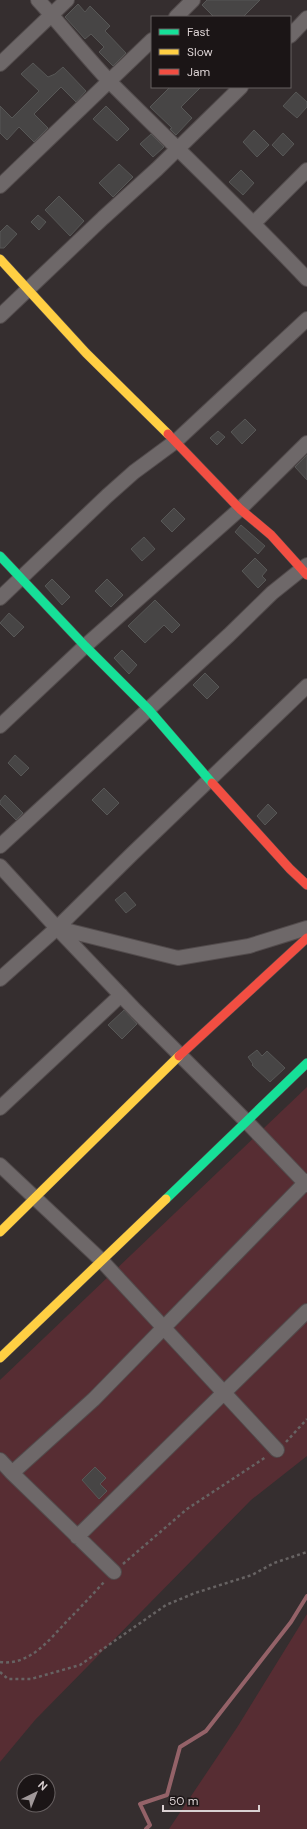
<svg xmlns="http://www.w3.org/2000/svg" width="307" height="1829" font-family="'DM Sans',sans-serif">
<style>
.green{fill:#572d33}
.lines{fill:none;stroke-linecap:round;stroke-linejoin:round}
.stream{stroke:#946268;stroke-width:4}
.building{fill:#474545;stroke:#575756}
.street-casing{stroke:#524b4c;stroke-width:16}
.fast-casing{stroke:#524b4c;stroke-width:10}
.slow-casing{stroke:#524b4c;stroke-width:10}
.jam-casing{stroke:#524b4c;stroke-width:10}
.path{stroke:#676363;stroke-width:2.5;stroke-dasharray:3 3;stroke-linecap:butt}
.street{stroke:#6e6869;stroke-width:14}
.fast{stroke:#16e098;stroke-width:9}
.slow{stroke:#ffcf43;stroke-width:9}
.jam{stroke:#f24e42;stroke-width:9}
</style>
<rect width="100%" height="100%" fill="#352e2f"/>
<path class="green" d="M307,1087V1456L251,1500L35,1720L0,1762V1380Z
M307,1614V1829H169L238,1726Z"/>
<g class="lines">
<path class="stream" d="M146,1829L150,1825L140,1804L167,1795L180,1747L206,1731L291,1622L307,1596"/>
</g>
<path class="building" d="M207,0H260L243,17H214L202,5Z
M78,4L85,12L90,6L110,26L105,31L126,53L113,66L99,52L104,47L91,34L85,39L65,17Z
M33,63L48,77L55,74L63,67L86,91L76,102L61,87L34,114L48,128L34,142L19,127L7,140L0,133V106L12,118L39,91L21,74Z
M170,87H201L181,107L192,118L176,135L170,129L172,128L150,107Z
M296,92L307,102V107L297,118L283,106Z
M106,106L129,129L117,141L93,119Z
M254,130L269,145L257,157L243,142Z
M283,133L294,144L283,156L272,145Z
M151,134L164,147L153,157L140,144Z
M119,164L133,177L113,197L99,183Z
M241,170L254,183L243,195L229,182Z
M59,196L84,221L70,236L45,210Z
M38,215L46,222L39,230L31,222Z
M7,225L17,234L4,248H0V232Z
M245,419L256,430L242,444L231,432Z
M218,431L225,437L217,445L210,438Z
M307,455V480L295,467Z
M174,508L185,519L172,532L161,521Z
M241,525L265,546L258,554L235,532Z
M144,537L155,549L142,561L131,549Z
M255,558L267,570L262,576L266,580L258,588L242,571Z
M52,579L70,597L62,605L45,586Z
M107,579L123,595L111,607L95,591Z
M155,600L180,625L172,633L164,625L145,643L128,626Z
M9,613L24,627L14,637L0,623Z
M122,650L137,665L129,674L114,658Z
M205,673L219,687L207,699L193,685Z
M15,755L29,768L21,776L8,763Z
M104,788L119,803L107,815L92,800Z
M5,795L23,813L16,820L0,804V801Z
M268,804L277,813L265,825L257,816Z
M125,892L136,905L126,913L115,900Z
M124,1010L137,1024L122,1039L108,1025Z
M257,1050L262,1056L267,1051L285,1068L270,1082L252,1065L253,1064L248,1057Z
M95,1467L106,1478L100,1484L107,1491L99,1499L82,1480Z"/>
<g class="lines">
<defs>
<path id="street" d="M38,0C63,27 86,57 112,84C177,149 244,212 307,279
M176,17L193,0
M290,36L307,18
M0,64L67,0
M0,186L152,40
M254,223L307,170
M0,316L103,218L157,169L241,87
M0,598L107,496L134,472L176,441L307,319
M0,726L85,646L240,509L307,443
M0,846L229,635L272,593L307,565
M0,866L57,928L178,958L249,946L307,928
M57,928L136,1011L246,1121L307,1185
M0,979L57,928L132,854L307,686
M0,1108L121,995
M0,1165L101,1260L277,1450
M0,1460L12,1473L114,1572
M12,1473L94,1399L307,1181
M77,1537L307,1311"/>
<path id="fast" d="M0,556L85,646L149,710L212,783
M166,1199L307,1063"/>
<path id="slow" d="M0,259L86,353L168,434
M0,1232L179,1056
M0,1358L166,1199"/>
<path id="jam" d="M168,434L240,509L271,535L307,575
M212,783L290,869L307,885
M179,1056L307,938"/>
</defs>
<use href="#street" class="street-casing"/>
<use href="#fast" class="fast-casing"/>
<use href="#slow" class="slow-casing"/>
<use href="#jam" class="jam-casing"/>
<path class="path" d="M286,1442L307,1419
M123,1564L187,1509L266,1457
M0,1662C30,1666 50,1639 68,1620C81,1607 93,1594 105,1581
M0,1672L8,1679H31L80,1665L166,1605L195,1593L252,1575L274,1563L307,1552"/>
<use href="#street" class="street"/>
<use href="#fast" class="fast"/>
<use href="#slow" class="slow"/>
<use href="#jam" class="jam"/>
</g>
<rect x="151" y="16" width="140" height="72" fill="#1b1516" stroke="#676061"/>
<rect x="159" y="29" width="20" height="6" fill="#16e098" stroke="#676061"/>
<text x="187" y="36" font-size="12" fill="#dad1d2">Fast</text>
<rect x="159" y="49" width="20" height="6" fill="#ffcf43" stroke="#676061"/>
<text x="187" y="56" font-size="12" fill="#dad1d2">Slow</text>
<rect x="159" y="69" width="20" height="6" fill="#f24e42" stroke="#676061"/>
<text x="187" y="76" font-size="12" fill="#dad1d2">Jam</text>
<g transform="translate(36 1793) rotate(43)"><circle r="19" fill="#1b1516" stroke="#676061"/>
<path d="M0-3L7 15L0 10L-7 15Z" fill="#a09899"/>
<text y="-6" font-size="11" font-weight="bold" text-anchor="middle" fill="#dad1d2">N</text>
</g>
<path d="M163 1805v6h96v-6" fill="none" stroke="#dad1d2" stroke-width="2"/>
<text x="169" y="1805" font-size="12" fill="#dad1d2" stroke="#1b1516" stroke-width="3" paint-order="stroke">50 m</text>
</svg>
